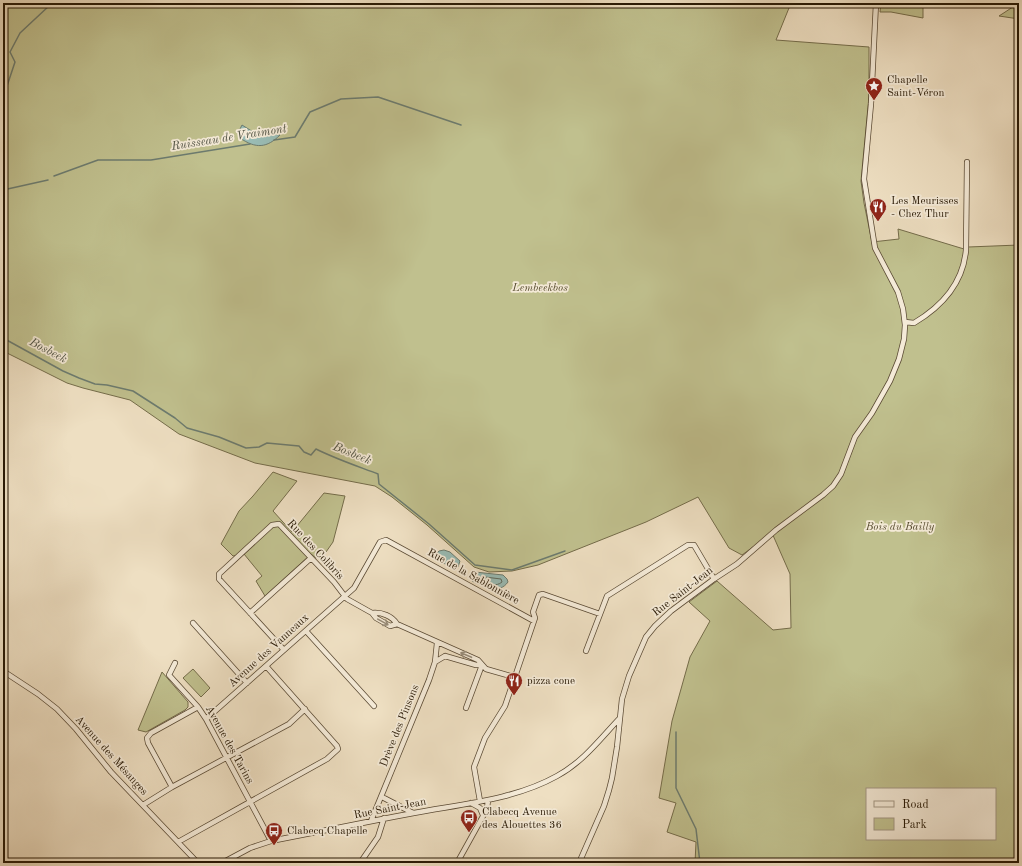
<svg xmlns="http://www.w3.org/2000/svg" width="1022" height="866" font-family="'Old Standard TT',serif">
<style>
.green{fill:#c0c08e;stroke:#746c4a;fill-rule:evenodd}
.water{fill:#99bcb5;stroke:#6c7b6f}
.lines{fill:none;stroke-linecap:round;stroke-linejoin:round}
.shore{stroke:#606a5d;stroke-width:1}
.stream{stroke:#6c7b6f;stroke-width:1.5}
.street-casing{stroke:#5a4a34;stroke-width:6}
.street{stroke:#f4ead7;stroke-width:4.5}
.oneway{stroke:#988c78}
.labels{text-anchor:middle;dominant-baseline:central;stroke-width:3.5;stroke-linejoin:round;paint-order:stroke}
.poi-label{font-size:11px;fill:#281905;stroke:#f4ead7;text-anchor:start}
.park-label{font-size:11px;font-style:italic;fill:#564b2e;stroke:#f4ead7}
.street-label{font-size:11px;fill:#281905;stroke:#f4ead7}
.water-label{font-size:12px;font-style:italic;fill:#505243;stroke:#f4ead7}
</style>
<rect width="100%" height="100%" fill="#eedfc2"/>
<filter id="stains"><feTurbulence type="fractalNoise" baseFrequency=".005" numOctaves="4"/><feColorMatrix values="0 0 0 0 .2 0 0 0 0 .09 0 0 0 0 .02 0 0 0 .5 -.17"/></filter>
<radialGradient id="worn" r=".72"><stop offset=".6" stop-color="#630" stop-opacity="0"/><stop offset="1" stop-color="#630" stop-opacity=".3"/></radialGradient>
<path class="green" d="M3,3H791L776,40L869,47V96L861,181L864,203L872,242L899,239L898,229L964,249L968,247L1019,245V863H695L696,842L667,832L676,803L659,798L672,721L690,657L710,621L689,602L717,581L773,630L791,628L790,574L772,533L742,555L729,548L698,497L646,522L538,565L512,571L489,572L474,567L427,525L392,497L375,486L255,463L179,434L130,400L83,388L67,383L3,351ZM867,789H995V839H867Z
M881,3H923V18L891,12H880Z
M1019,3V19L999,16Z
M273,472L297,481L273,511L292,532L324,493L345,496L333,542L326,552L316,558L311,554L265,596L256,581L262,576L244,554L233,556L221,544L239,511L253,496Z
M193,669L210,688L201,697L183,678Z
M162,672L188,702V707L185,710L146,732L138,730Z"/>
<path class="water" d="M242,125L258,135L273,134L280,135C267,148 256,149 240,138L239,131Z
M444,550L450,552L460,561L458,567C445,565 442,563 432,556V555H435L439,551Z
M475,572L503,575L507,579L508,582C499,595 483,586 472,581V577L470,576Z"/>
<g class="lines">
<path class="shore" d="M485,577L501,579L502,582C496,587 490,584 483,581L482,579Z"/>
<path class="stream" d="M3,98L15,62L10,52L20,33L50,5
M274,140L295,137L310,112L341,99L378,97L461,125
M54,176L98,160H151L250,144
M3,190L48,180
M3,338L63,371L79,378L95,384L107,385L133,391L175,418L187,428L219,437L246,448L259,447L267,443L299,446L304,452L311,455L316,449C336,459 357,466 378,474L379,484L429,524L475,565L512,570L565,551
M676,732V788L696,829L700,863"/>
<defs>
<path id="street" d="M905,322L914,323C941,307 963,283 966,250L967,162
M250,613L311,558
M372,613C382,612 392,616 397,624L478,660L486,669L514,677
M193,623L247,683
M306,631L374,706
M437,643L435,662L445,656
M284,650L219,579V574L272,525L279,524L334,582L347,599L372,613L376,618L390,626L397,624
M586,651L607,596L688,545H694L714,579
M445,656L476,665H482
M175,663L169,675L198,707L206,719L271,841
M3,671L38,694L57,709L76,729L111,772L198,863
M466,708L482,665
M206,719L354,588L380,542L386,540L534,621
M172,787L148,743L147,738L151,733L198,707
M382,797L413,813
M480,801L474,767L485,738L505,706L535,618L533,612L539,595L543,594L600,614
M471,803L480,808L483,815
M143,805L172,787L289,724L305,709
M371,821L429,680L435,662
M178,842L327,759L338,749L337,746L266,666
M222,863L250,848L271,841C318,832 366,822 414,813C462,804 514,800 557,776C583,762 600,739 619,719
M360,863L378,837L384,818
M457,863L487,809L488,800
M579,863L604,806L609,790L612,778L617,747L622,699L629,676L646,637L655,626L671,611L714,579L737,564L776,530L823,495L833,486L841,474L855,437L872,413L890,381L899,359L904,339L905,325L903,309L898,292L875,248L864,179L871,104L876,3"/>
</defs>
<use href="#street" class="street-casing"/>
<use href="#street" class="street"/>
</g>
<defs><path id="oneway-shaft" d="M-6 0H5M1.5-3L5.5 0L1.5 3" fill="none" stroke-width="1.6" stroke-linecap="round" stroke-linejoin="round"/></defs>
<g class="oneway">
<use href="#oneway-shaft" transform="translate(383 622) rotate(29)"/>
<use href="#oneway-shaft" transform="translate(466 655) rotate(-157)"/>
</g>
<defs>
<symbol id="sight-pin" viewBox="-11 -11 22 30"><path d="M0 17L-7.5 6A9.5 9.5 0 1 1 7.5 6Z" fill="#8f2418" stroke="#f4ead7"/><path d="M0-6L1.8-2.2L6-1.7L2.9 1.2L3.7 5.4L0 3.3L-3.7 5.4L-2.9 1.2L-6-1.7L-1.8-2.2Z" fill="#fff"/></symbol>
<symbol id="restaurant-pin" viewBox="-11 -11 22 30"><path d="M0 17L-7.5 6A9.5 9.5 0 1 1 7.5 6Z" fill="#8f2418" stroke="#f4ead7"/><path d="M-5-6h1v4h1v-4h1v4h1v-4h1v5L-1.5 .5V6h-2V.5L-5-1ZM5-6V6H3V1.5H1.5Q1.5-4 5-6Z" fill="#fff"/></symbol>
<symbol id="bus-pin" viewBox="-11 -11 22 30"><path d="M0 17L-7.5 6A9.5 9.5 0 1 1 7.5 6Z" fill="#8f2418" stroke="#f4ead7"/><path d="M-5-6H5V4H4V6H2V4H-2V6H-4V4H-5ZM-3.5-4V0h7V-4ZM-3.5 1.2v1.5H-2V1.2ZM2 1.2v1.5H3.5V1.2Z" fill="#fff"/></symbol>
</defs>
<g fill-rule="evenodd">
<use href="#sight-pin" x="864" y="76" width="20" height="27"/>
<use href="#restaurant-pin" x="868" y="197" width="20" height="27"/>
<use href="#restaurant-pin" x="504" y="671" width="20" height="27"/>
<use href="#bus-pin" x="459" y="808" width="20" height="27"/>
<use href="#bus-pin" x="264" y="821" width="20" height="27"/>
</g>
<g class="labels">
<g class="poi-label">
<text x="887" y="80">Chapelle<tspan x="887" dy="13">Saint-Véron</tspan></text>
<text x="891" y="201">Les Meurisses<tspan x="891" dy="13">- Chez Thur</tspan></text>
<text x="527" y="681">pizza cone</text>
<text x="482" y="812">Clabecq Avenue<tspan x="482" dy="13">des Alouettes 36</tspan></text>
<text x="287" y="831">Clabecq Chapelle</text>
</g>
<g class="park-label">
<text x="540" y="288">Lembeekbos</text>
<text x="900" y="527">Bois du Bailly</text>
</g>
<g class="street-label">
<text transform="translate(315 550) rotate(47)">Rue des Colibris</text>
<text transform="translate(473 577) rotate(29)">Rue de la Sablonnière</text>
<text transform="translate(683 592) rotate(-38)">Rue Saint-Jean</text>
<text transform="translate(269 651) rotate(-42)">Avenue des Vanneaux</text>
<text transform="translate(400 726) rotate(-68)">Drève des Pinsons</text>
<text transform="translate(229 745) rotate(61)">Avenue des Tarins</text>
<text transform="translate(111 756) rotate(48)">Avenue des Mésanges</text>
<text transform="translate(390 809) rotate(-11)">Rue Saint-Jean</text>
</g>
<g class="water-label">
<text transform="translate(229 138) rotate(-9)">Ruisseau de Vraimont</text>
<text transform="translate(48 351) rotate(28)">Bosbeek</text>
<text transform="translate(352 454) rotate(22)">Bosbeek</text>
</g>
</g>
<rect width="1022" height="866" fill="none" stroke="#eedfc2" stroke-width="16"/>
<rect x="4" y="4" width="1014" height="858" fill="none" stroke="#281905" stroke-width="2"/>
<rect x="8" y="8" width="1006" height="850" fill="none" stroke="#281905"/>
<rect x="866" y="788" width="130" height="52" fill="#f4ead7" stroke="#a29683"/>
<rect x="874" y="801" width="20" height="6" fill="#f4ead7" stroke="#a29683"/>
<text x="902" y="808" font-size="12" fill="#281905">Road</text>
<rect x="874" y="818" width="20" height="12" fill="#c0c08e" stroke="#a29683"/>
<text x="902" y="828" font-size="12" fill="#281905">Park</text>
<rect width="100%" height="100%" filter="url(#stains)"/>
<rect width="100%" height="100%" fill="url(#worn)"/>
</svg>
